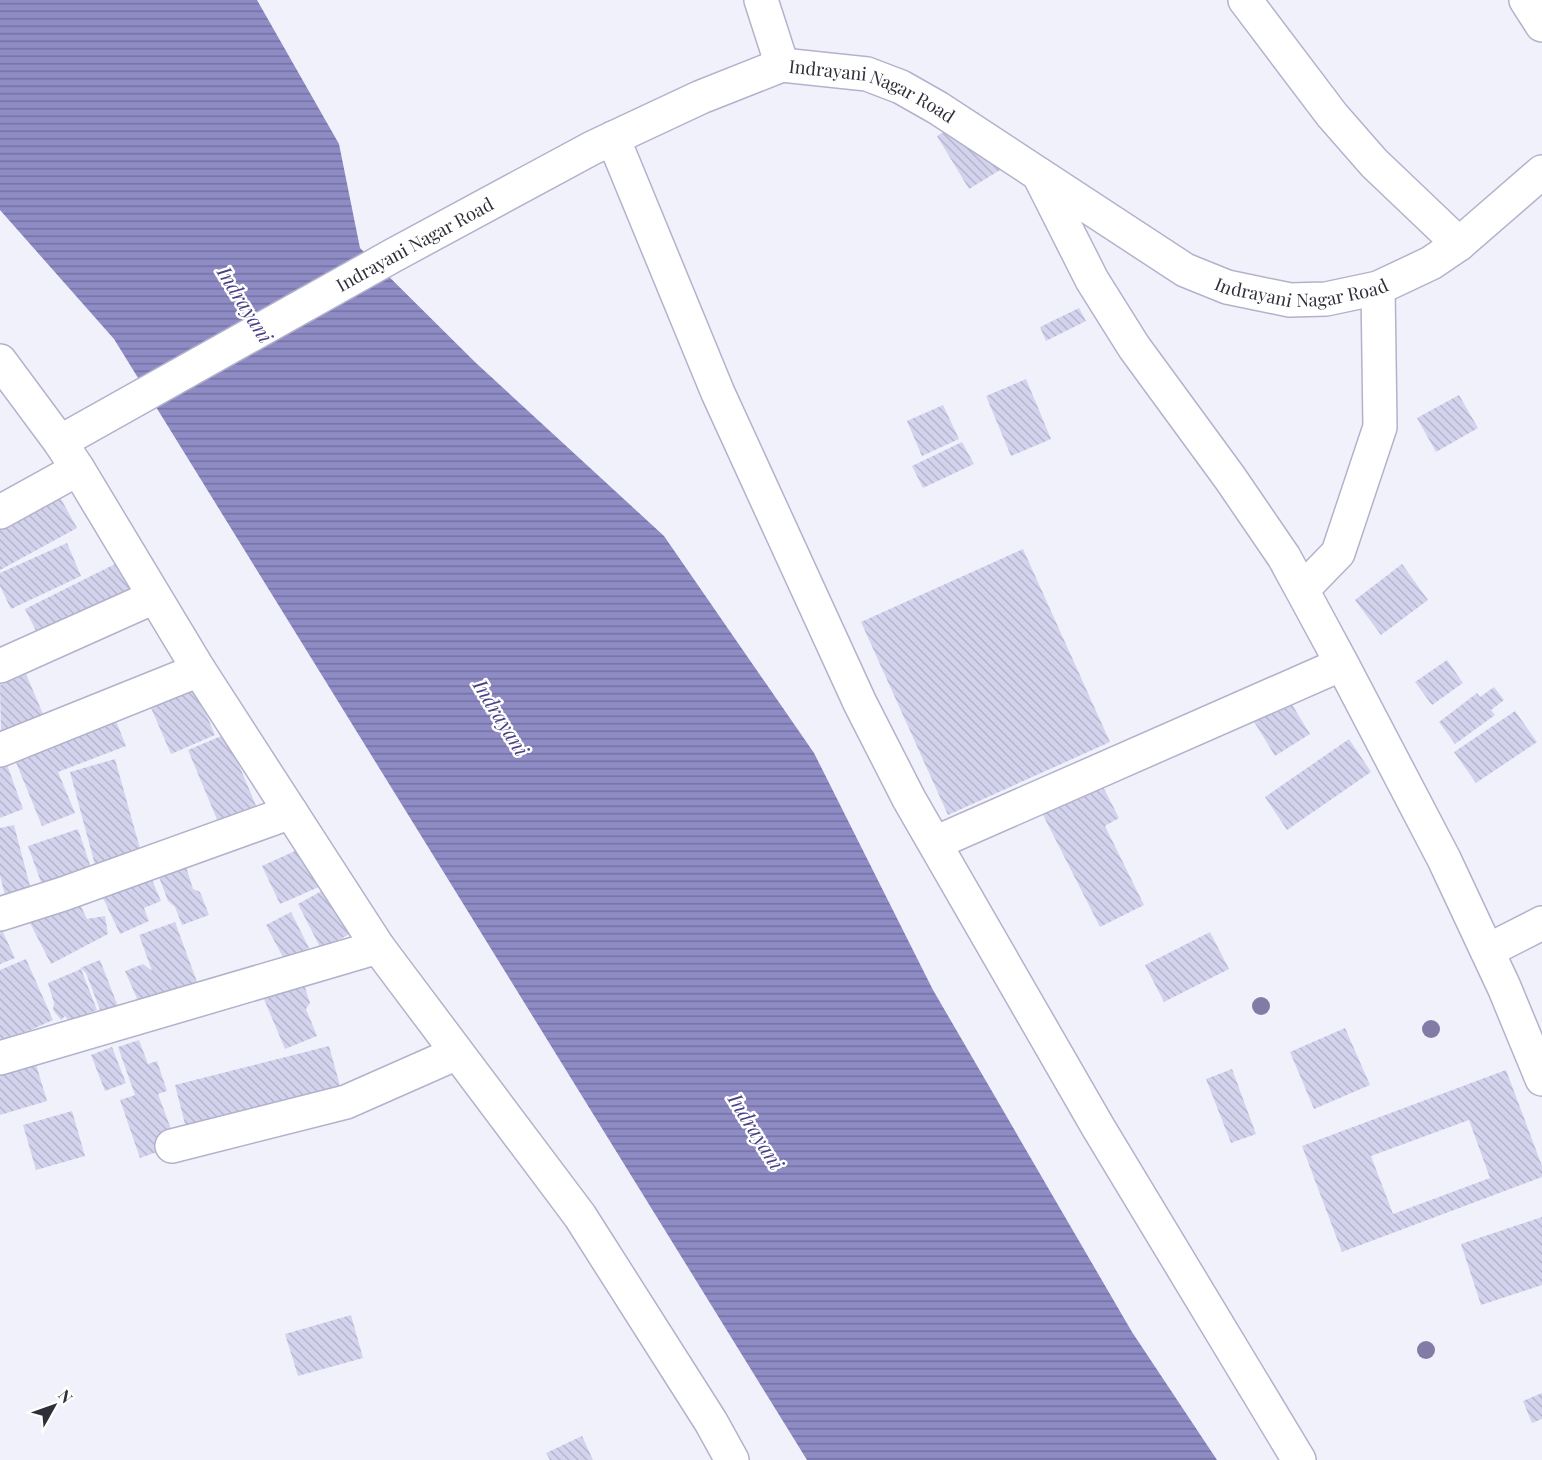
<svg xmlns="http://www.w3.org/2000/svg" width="1542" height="1460" font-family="'Playfair Display',serif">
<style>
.water{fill:url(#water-rules)}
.building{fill:url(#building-back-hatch);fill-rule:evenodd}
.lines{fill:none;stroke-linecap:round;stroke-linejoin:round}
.minor-casing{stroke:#b2b2cc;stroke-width:36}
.tertiary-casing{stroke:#b2b2cc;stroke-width:36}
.minor{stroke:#fff;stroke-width:33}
.tertiary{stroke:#fff;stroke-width:33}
.tree{fill:#827ba5}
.labels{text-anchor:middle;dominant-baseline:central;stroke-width:5;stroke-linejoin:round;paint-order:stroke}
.street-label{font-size:18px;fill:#2f2f39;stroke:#fff}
.water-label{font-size:20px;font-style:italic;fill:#4a4289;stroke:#fff}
</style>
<defs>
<pattern id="water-rules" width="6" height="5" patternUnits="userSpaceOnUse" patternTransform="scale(1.5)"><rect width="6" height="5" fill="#8e8bc5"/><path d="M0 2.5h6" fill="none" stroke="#7472a1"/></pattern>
<pattern id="building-back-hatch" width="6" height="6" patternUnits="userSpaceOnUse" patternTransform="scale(1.5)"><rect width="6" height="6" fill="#d3d3ee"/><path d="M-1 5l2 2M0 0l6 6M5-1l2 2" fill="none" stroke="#b5b5cd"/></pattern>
</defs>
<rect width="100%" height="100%" fill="#f1f1fc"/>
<path class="water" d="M0,0H257L339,144L360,248L476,363L664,536L814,753L933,990L1132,1332L1217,1460H807L114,339L0,210Z"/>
<path class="building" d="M978,112L1010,164L969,189L937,136Z
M1079,308L1086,321L1046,341L1040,327Z
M1026,379L1051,439L1011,456L986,396Z
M1459,395L1478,428L1436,452L1417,418Z
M943,405L959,439L922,456L907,421Z
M962,442L974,464L923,488L912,466Z
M56,490L77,528L0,570V521Z
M67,543L81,576L11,609L0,586V573Z
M1023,549L1110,742L948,815L861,622Z
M119,562L136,599L42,643L25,609Z
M1402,564L1428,600L1381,635L1355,600Z
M1447,660L1463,683L1432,705L1415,682Z
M26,674L43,714L1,732L0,685Z
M193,683L215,735L171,754L148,701Z
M1494,687L1504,700L1491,710L1495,715L1455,744L1439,722L1477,693L1480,697Z
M1288,698L1310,734L1275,756L1253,720Z
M112,711L126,746L58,772L75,813L42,826L11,750Z
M1515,711L1537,742L1476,783L1454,752Z
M226,734L259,813L221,829L188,750Z
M1349,739L1371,772L1287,830L1265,797Z
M5,759L23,809L0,818V760Z
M115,759L141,852L95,865L70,772Z
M1099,779L1119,818L1105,826L1144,905L1100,927L1040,809Z
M14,825L31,890L5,896L0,875V828Z
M78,829L91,868L42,885L28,846Z
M310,844L328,883L280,904L262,866Z
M186,867L193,889L200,892L209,915L182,925L175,907L168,901L159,877Z
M147,868L161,901L144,908L149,921L120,934L104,900L94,890Z
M327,888L350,934L321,949L298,904Z
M76,896L87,919L105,916L108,934L51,964L29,921Z
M291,912L309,948L285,961L266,925Z
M175,922L200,990L139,1003L125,971L143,964L152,971L139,935Z
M0,926L15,958L0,964Z
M1210,932L1229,969L1164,1002L1145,965Z
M26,959L53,1020L6,1041L0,1039V970Z
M100,960L119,1009L102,1015L86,973L80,968Z
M81,969L97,1010L69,1021L65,1016L61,1020L53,1010L54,1003L48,983Z
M304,984L310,1003L306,1009L317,1036L285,1049L261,992Z
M1345,1028L1370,1085L1314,1109L1290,1052Z
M139,1040L148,1064L157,1061L167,1091L158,1094L177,1145L140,1158L120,1100L135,1095L118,1047Z
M329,1046L342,1093L187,1132L175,1085Z
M112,1047L126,1083L105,1091L91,1055Z
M33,1054L47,1101L0,1115V1063Z
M1232,1069L1256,1134L1231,1143L1206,1079Z
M1506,1070L1542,1166V1177L1342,1252L1302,1146ZM1469,1120L1490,1178L1393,1214L1371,1156Z
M72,1111L85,1156L36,1170L23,1125Z
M1542,1217V1285L1481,1305L1461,1244Z
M351,1315L363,1358L298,1376L285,1334Z
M1542,1393V1419L1532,1423L1523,1401Z
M582,1436L593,1460H550L546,1453Z"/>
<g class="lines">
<defs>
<path id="minor" d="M761,0L782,65
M1245,0L1332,115L1374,163L1459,244
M1526,0L1542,25
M613,138L718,393L860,703L909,799L1098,1127L1299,1460
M1039,175L1092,280L1134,347L1230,478L1284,557L1302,590L1342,664L1444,859L1504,987L1542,1079
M0,512L78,469
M1302,590L1338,553L1380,427L1378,288
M0,666L154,597
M0,750L199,670
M935,843L1342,664
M0,914L63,894L291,812
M1487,951L1542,923
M0,1058L378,947
M172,1146L346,1102L457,1053"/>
<g id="tertiary">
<path d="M0,361L60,442L78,469L199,670L378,947L580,1216L711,1422L732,1460"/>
<path id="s1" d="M60,442L392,256L592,148L701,97L782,65L867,74L901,87L938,108L1185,270L1227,287L1290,300L1326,299L1378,288L1431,263L1459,244L1542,172"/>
</g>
</defs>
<use href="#minor" class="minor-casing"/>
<use href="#tertiary" class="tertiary-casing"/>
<use href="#minor" class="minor"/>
<use href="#tertiary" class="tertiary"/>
</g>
<g class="tree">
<circle cx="1261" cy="1006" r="9"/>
<circle cx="1431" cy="1029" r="9"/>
<circle cx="1426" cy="1350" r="9"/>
</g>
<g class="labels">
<g class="street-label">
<text stroke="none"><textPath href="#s1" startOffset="910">Indrayani Nagar Road</textPath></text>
<text stroke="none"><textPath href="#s1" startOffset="406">Indrayani Nagar Road</textPath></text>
<text stroke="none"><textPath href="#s1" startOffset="1396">Indrayani Nagar Road</textPath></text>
</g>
<g class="water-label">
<text transform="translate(246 304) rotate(58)">Indrayani</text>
<text transform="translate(502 717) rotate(58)">Indrayani</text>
<text transform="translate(757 1131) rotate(58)">Indrayani</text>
</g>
</g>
<g transform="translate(54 1406) rotate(50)" stroke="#ffffff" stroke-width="4.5" paint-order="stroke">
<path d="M0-4.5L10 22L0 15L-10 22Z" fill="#2f2f39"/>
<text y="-9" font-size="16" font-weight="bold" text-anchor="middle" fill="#2f2f39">N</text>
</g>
</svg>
